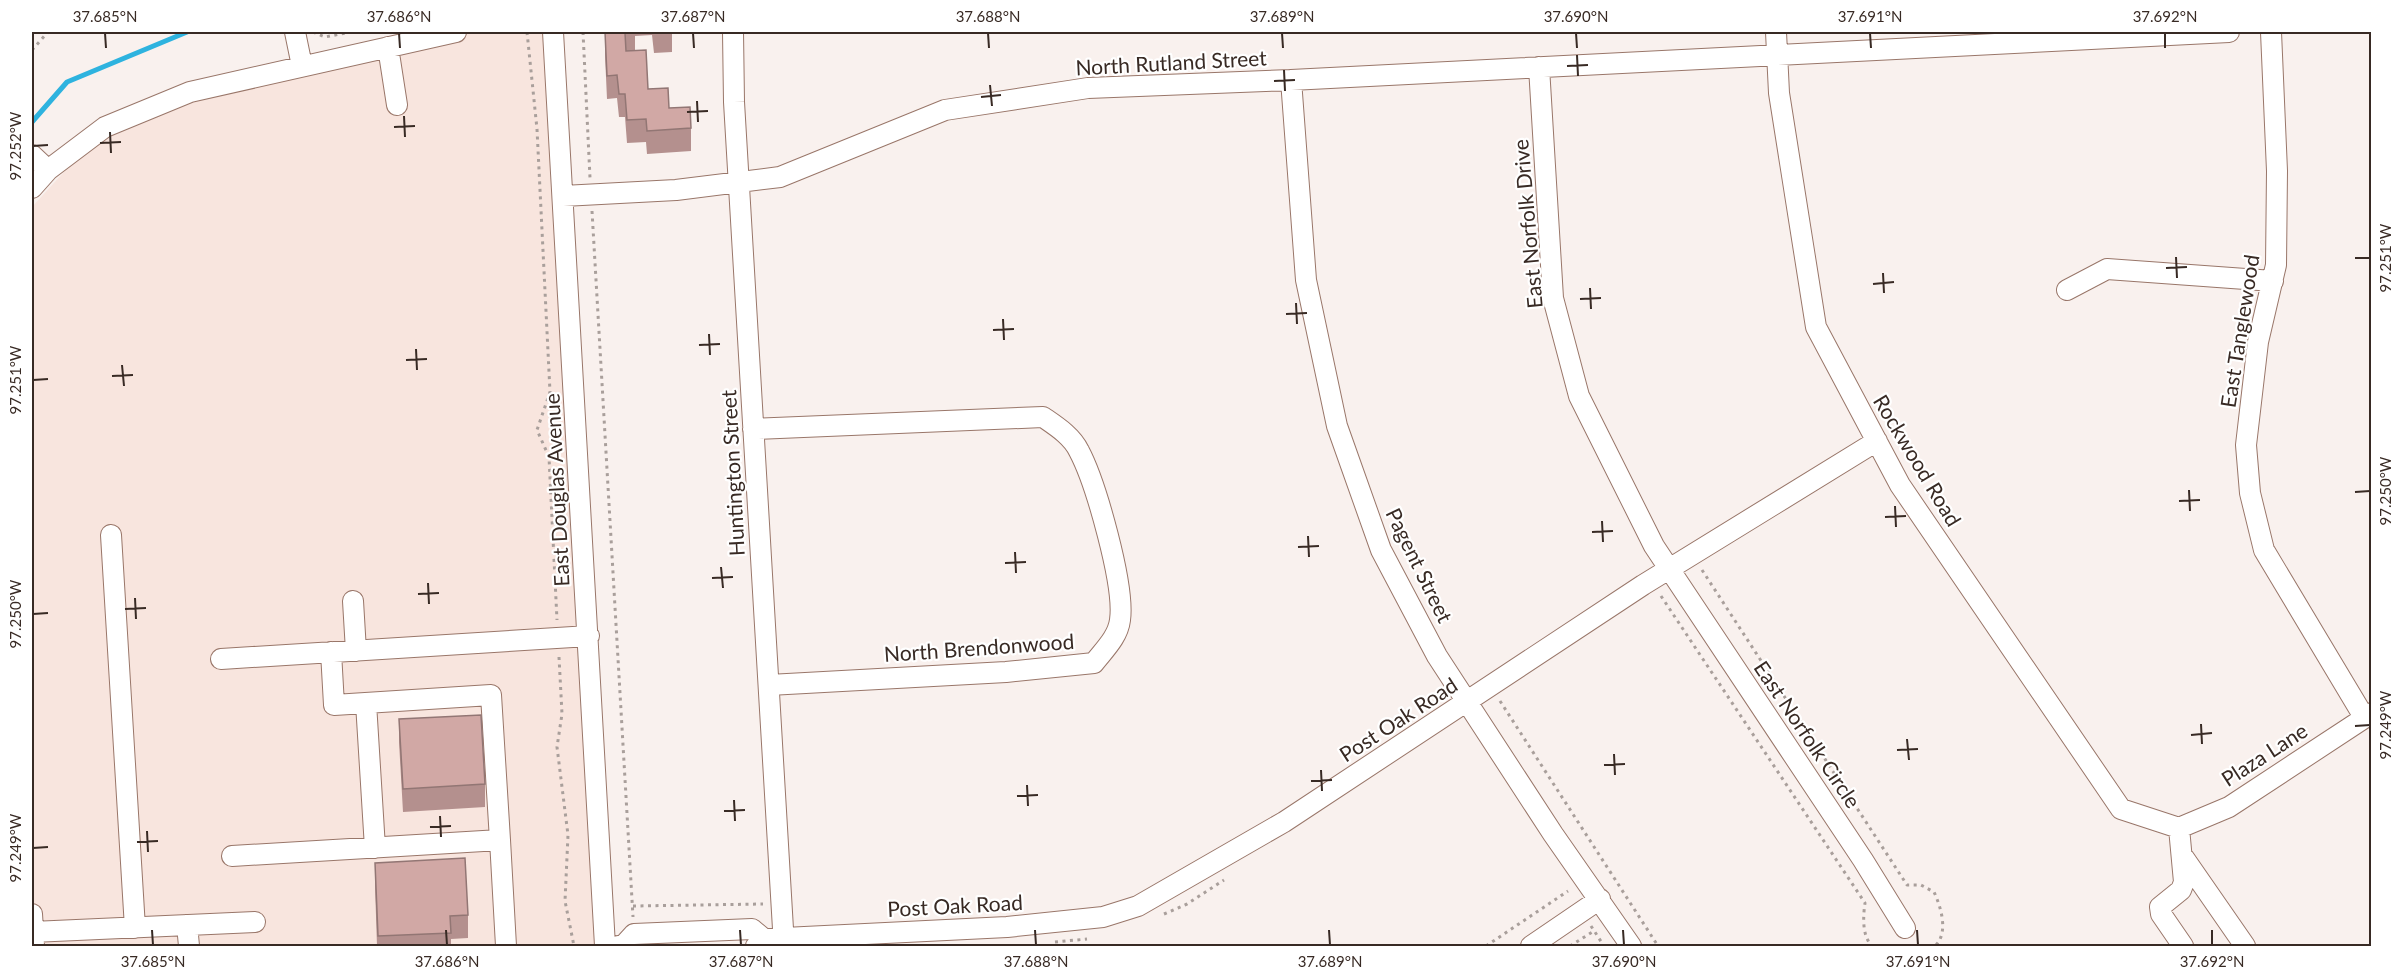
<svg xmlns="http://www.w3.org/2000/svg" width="2403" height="978" font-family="Lato,sans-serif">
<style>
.built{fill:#f8e5de}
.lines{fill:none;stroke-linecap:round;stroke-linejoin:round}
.stream{stroke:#2eb3df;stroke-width:5}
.minor-casing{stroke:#997669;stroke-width:22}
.path{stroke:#a99f9b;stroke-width:3;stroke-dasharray:3 4.5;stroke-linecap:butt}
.minor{stroke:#fff;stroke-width:20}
.wall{fill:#b4908e}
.building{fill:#d1a8a5;stroke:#927674;stroke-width:1.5}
.ticks{fill:none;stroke:#382a24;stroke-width:2}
.labels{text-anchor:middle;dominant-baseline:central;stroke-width:4.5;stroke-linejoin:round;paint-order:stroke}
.street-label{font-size:21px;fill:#382a24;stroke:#fff}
.neatline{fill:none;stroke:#382a24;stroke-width:2}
.ticks-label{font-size:15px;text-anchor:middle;fill:#382a24}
</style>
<rect width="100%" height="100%" fill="#f9f1ee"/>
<path class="built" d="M474,32H553L605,946H32V207L105,127L302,66Z"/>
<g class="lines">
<path class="stream" d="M32,122L67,82L187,32"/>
<defs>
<path id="minor" d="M295,32L302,66
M553,32L605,946
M733,32L734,102L784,946
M1776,32L1779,93L1816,327L1900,485L2121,809L2179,828
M2271,32L2277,171L2276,265L2258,342L2246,445L2250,493L2264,550L2364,717
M388,47L397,105
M1539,67L1553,298L1579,396L1654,546L1863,860L1905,928
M1291,80L1306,280L1337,426L1381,550L1437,656L1553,834L1631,946
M32,155L48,170
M32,188L48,170L105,127L190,92L456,32
M563,196L676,190L780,177L945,110L1088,88L1291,80L2229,32
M2067,290L2107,269L2273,281
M753,429L1043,417C1056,426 1072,436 1079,451C1096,483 1125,586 1120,620C1118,637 1104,650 1094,663L1006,672L769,685
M111,535L135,928
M353,601L356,651
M221,659L589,636
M366,703L375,848
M2179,828L2229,807L2372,713
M2179,828L2184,882L2181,890L2160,907L2161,914L2183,946
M500,840L506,946
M232,856L500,840L491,695L334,705L331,652
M2184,858L2245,946
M32,914L34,946
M187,925L189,946
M32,932L255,922
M618,946H623L634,934L752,929L764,939
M756,946L764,939L1007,927L1103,917L1138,906L1284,822L1643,585L1877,441
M1531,946L1600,899"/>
</defs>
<use href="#minor" class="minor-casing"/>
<path class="path" d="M313,32L325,37L351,32
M527,32L537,129L550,392L537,430L549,457L557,620
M583,32L590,178
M32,50L48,32
M592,211L633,917
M1702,570L1907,885H1921L1934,892C1941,907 1949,933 1935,946
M1661,596L1865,903C1863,917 1862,936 1872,946
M559,657L562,714L557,747L568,835L565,901L574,946
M1500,701L1658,946
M633,906L763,904
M1164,914L1187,904L1224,880
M1591,926L1604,946
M1055,942L1087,939
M1486,946L1568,891
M1570,946L1594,931"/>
<use href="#minor" class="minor"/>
</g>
<path class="wall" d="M605,32H694V33L672,34V52L654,53L652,35L635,36V50L648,89L691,128V151L647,154L646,142L627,143L625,117H619L617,98L607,99L605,55Z
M399,719L485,784V807L403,812L399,742Z
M375,863L468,915V938L451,939V946H377L375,886Z"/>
<path class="building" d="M605,32H635V33H625L626,51L646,50L648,89L668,88L669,108L690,107L691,128L647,131L646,119L627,120L625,94H619L617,75L607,76Z
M481,715L485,784L403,789L399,719Z
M465,858L468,915L450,916L451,933L378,936L375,863Z"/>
<path class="ticks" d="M105,33L106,48M399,33L400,48M693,33L694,48M988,33L989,48M1282,33L1283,48M1576,33L1577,48M1870,33L1871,48M2165,33V48M1577,55L1578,76M1567,66L1588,65M1284,70L1285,91M1274,81L1295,80M990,85L992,106M981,97L1001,95M697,101L698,122M687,112L708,111M404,116L405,137M394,127L415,126M110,132L111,153M100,143L121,142M33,146L48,145M2176,257L2177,278M2355,258H2370M2166,268L2187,267M1883,273L1884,293M1873,284L1894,282M1590,288L1591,309M1580,299L1601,298M1296,303L1297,324M1286,314L1307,313M1003,319L1004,340M993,330L1014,329M709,334L710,355M699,345L720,344M416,349L417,370M406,360L427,359M122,365L124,386M112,376L133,375M33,380L48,379M2189,490L2190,511M2355,492L2370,491M2179,501L2200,500M1895,506L1896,527M1885,517L1906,516M1602,521L1603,542M1592,532L1613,531M1308,536L1309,557M1298,547L1319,546M1015,552L1016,573M1005,563L1026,562M721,567L723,588M712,578L733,577M428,583L429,604M418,594L439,593M135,598L136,619M125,609L146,608M33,614L48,613M2201,724L2202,744M2355,726L2370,725M2191,735L2212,733M1907,739L1909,760M1897,750L1918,749M1614,754L1615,775M1604,765L1625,764M1321,770L1322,791M1311,781L1332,780M1027,785L1028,806M1017,796L1038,795M734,800L735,821M724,811L745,810M440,816L441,837M430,827L451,826M147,831L148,852M137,842L158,841M33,848L48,847M152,930L153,945M446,930L447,945M740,930L741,945M1035,930L1036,945M1329,930L1330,945M1623,930L1624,945M1917,930L1918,945M2212,930V945"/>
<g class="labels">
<g class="street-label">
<text transform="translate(1171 62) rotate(-3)">North Rutland Street</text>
<text transform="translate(1527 224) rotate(-95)">East Norfolk Drive</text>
<text transform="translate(2239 331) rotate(-81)">East Tanglewood</text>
<text transform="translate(1918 460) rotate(59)">Rockwood Road</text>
<text transform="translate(732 473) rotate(-93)">Huntington Street</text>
<text transform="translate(556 490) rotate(-93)">East Douglas Avenue</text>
<text transform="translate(1420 565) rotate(64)">Pagent Street</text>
<text transform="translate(979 647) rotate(-4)">North Brendonwood</text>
<text transform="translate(1398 719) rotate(-33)">Post Oak Road</text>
<text transform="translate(1808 734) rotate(56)">East Norfolk Circle</text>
<text transform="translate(2264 754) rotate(-33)">Plaza Lane</text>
<text transform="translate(955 905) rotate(-3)">Post Oak Road</text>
</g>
</g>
<rect width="2403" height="978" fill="none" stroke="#ffffff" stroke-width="66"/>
<rect x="33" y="33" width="2337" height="912" class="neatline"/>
<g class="ticks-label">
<text x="105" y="22">37.685°N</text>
<text x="399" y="22">37.686°N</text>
<text x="693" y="22">37.687°N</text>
<text x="988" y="22">37.688°N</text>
<text x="1282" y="22">37.689°N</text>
<text x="1576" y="22">37.690°N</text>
<text x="1870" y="22">37.691°N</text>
<text x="2165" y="22">37.692°N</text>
<text transform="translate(16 146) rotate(-90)" y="5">97.252°W</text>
<text transform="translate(2386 258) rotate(-90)" y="5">97.251°W</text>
<text transform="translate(16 380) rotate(-90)" y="5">97.251°W</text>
<text transform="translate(2386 491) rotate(-90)" y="5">97.250°W</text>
<text transform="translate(16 614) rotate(-90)" y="5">97.250°W</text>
<text transform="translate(2386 725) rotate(-90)" y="5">97.249°W</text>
<text transform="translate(16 848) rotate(-90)" y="5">97.249°W</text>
<text x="153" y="967">37.685°N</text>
<text x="447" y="967">37.686°N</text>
<text x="741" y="967">37.687°N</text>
<text x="1036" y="967">37.688°N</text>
<text x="1330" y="967">37.689°N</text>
<text x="1624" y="967">37.690°N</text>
<text x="1918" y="967">37.691°N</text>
<text x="2212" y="967">37.692°N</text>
</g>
</svg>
